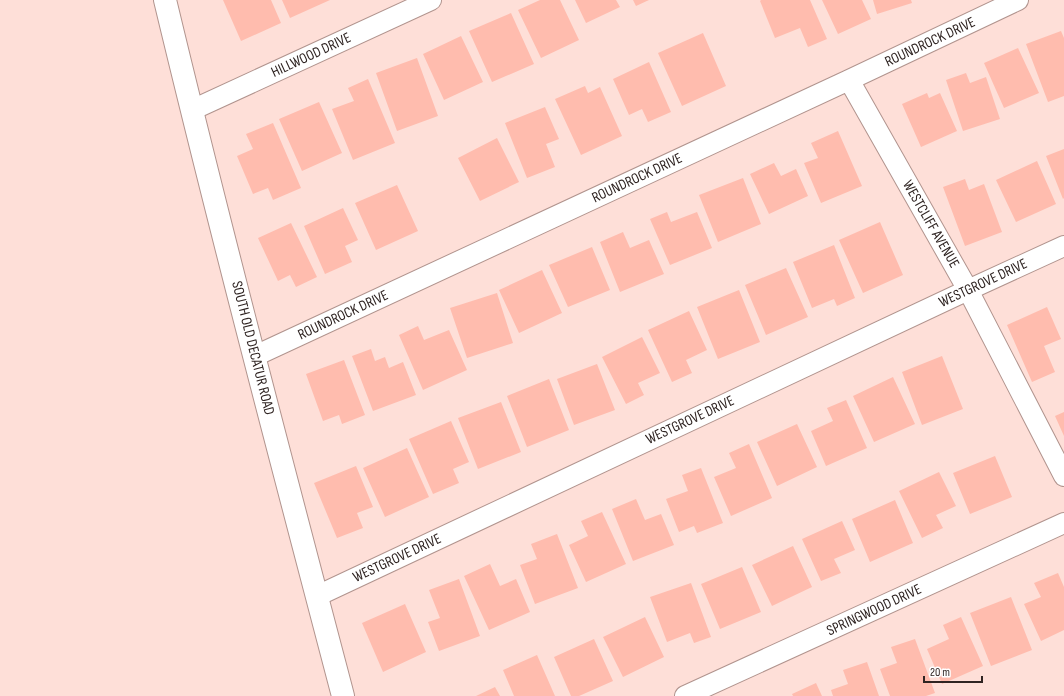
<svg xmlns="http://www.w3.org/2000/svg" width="1064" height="696" font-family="'Sofia Sans Condensed',sans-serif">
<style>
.building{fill:#ffbcae}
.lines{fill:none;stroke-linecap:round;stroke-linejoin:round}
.minor-casing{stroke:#b1948e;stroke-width:22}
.tertiary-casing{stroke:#b1948e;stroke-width:24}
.minor{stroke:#fff;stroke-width:20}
.tertiary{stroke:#fff;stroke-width:22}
.labels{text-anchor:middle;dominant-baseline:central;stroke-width:3.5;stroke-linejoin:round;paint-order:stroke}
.street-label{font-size:15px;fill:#2f2422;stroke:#fff}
</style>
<rect width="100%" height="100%" fill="#fedfd8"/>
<path class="building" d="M223,0H271L281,23L241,41Z
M282,0H330L290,18Z
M540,0H560L579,40L541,58L518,10Z
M575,0H616L620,7L586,23Z
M633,0H649L636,6Z
M761,0H810L827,39L808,47L800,28L775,38L760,1Z
M822,0H862L871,19L838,34Z
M873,0H911L912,3L877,14Z
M511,13L534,64L492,82L469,31Z
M1061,31L1064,38V96L1048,102L1026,44Z
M703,33L726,86L682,106L658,53Z
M461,36L483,82L444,100L423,54Z
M1018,48L1039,93L1004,108L984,63Z
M417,58L438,116L397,131L376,73Z
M649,62L671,112L648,122L642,109L629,115L613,79Z
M966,73L970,83L986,77L1000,119L963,131L946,80Z
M368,79L395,143L353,160L332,109L354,101L348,88Z
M585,86L588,93L600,87L622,136L581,155L555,99Z
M927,93L929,98L940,93L957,131L921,147L902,104Z
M319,102L342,153L302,171L279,119Z
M545,107L559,139L546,144L555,167L527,178L505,123Z
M273,123L301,188L273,200L268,188L253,194L237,156L253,149L246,134Z
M838,131L862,186L821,203L804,163L818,158L811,143Z
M497,138L519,182L480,201L458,158Z
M1064,149V198L1063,199L1046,156Z
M1037,161L1056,204L1016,222L996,180Z
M774,163L781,176L796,169L808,196L769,214L750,174Z
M743,178L761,224L718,242L699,195Z
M965,179L969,190L984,184L1002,232L965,246L943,187Z
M397,185L418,231L376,250L355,203Z
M343,208L358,240L345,246L352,262L325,274L304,226Z
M667,212L671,222L697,212L712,248L670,265L650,219Z
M880,222L903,275L863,293L839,240Z
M291,223L317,277L296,287L290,275L278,281L258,238Z
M623,232L630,248L649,240L664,274L620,292L600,242Z
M834,245L855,298L837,306L834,299L812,308L793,262Z
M592,247L610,290L568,307L549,265Z
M786,268L808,317L766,335L745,285Z
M542,270L562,313L519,333L499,290Z
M739,290L760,342L718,359L697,307Z
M497,293L513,343L467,358L450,308Z
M1047,307L1061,339L1044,346L1055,372L1032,382L1007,325Z
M689,311L707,350L686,360L692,373L672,382L648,330Z
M418,326L424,340L449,330L467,370L423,390L399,335Z
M642,337L660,373L638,383L644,395L626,404L602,357Z
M371,349L375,361L385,357L389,368L403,362L416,395L373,411L352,356Z
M942,356L963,409L922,425L902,372Z
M344,360L365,415L342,424L339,415L323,421L306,374Z
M597,364L615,410L574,425L557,379Z
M893,377L915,424L874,442L853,396Z
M549,379L569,430L527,447L507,396Z
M846,400L867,448L826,466L811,431L833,421L827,408Z
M501,402L521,452L478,469L458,418Z
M1064,412V436L1055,416Z
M451,421L469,462L453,469L459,483L433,494L409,439Z
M797,424L817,467L777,486L757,442Z
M749,444L772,498L731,516L714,477L736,468L729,453Z
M407,448L429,497L385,517L363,468Z
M995,456L1012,497L970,514L953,473Z
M356,466L373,507L357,513L363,528L337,538L314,483Z
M701,468L723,523L697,533L694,526L679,532L666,499L688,491L682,475Z
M939,472L956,506L936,515L943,528L922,538L899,491Z
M636,499L645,520L661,514L674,545L633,561L612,509Z
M895,500L913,543L870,562L852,519Z
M602,512L626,564L586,582L569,545L588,536L581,521Z
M842,521L855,550L834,559L841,573L821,581L802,539Z
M557,534L578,588L535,604L520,565L537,559L531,544Z
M793,546L812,587L772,606L752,565Z
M490,564L500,586L516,579L530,612L489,630L464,576Z
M742,567L761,612L720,629L701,584Z
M1058,573L1064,587V630L1041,641L1024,604L1041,597L1034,583Z
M459,579L480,636L439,651L428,622L440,618L429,590Z
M691,583L711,637L694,643L690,633L667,642L650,597Z
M1011,597L1032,650L991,666L970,613Z
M405,604L426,652L383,672L362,623Z
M645,617L664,657L623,677L603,637Z
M961,617L983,666L942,684L927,649L949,639L943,625Z
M594,639L613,681L579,696H571L554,657Z
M915,639L935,693L926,696H890L880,669L897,663L891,647Z
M537,655L555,696H514L503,670Z
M867,662L879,696H833L831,690L848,684L843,670Z
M816,683L822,696H793L792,694Z
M495,687L500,696H476Z"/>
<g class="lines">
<defs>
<path id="minor" d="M849,80L968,290L1064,476
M192,110L431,0
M255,356L849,80L1018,0
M317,596L968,290L1064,246
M685,696L1064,523"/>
<path id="tertiary" d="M165,0C221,233 282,464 343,696"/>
</defs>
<use href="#minor" class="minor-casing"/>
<use href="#tertiary" class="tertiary-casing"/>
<use href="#minor" class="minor"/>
<use href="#tertiary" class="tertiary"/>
</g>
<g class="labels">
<g class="street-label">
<text transform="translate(930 42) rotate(-25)">ROUNDROCK DRIVE</text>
<text transform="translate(311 55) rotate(-25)">HILLWOOD DRIVE</text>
<text transform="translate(637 178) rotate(-25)">ROUNDROCK DRIVE</text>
<text transform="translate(931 224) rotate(60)">WESTCLIFF AVENUE</text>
<text transform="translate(983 283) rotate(-25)">WESTGROVE DRIVE</text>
<text transform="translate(343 315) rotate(-25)">ROUNDROCK DRIVE</text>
<text transform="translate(253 348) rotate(76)">SOUTH OLD DECATUR ROAD</text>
<text transform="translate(690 420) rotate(-25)">WESTGROVE DRIVE</text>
<text transform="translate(397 558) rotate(-25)">WESTGROVE DRIVE</text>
<text transform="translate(874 610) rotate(-25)">SPRINGWOOD DRIVE</text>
</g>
</g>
<path d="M924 676v6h58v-6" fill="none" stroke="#2f2422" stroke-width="2"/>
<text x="930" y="676" font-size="12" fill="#2f2422" stroke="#ffffff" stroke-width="3" paint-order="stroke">20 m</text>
</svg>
